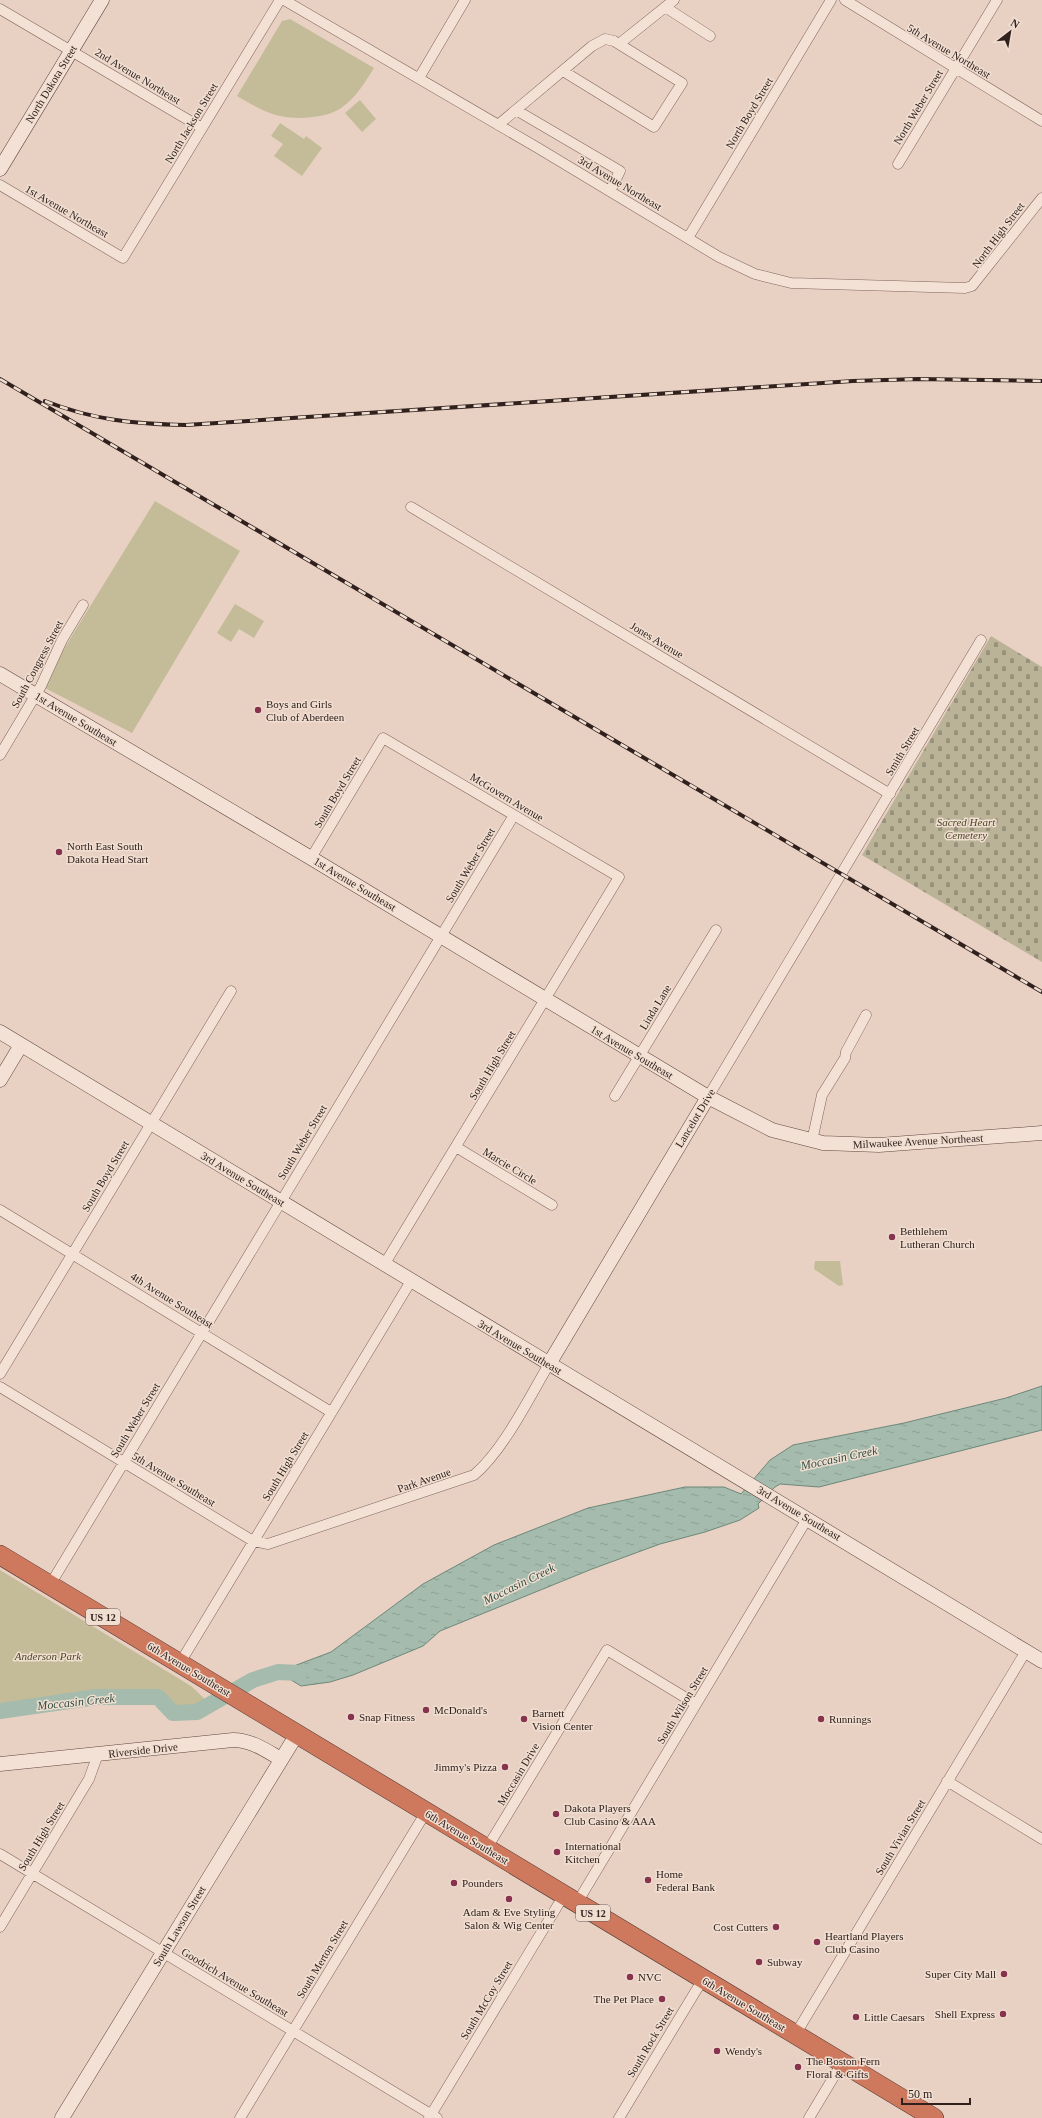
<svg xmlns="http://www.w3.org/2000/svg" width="1042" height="2118" font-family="Georgia,serif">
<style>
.green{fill:#c4bc98}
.cemetery{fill:url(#cemetery-stones)}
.water{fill:url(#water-ripples);stroke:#6d8879}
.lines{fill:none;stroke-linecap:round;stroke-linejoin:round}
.river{stroke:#a4bbad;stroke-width:16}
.street-casing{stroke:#80645c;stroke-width:11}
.secondary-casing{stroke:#61463f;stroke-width:15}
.highway-casing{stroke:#4e3430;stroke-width:20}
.street{stroke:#f4e1d5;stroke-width:10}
.secondary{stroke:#f4e1d5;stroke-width:14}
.highway{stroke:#ce795d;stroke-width:19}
.rail-casing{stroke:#31211e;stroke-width:4}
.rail{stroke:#f0ded1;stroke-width:2.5;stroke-dasharray:8;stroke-linecap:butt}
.poi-dot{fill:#87334e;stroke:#f0ded1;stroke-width:1.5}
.labels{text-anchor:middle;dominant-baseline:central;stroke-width:3;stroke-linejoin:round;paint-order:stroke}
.shield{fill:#f0ded1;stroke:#6a5a54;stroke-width:1}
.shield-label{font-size:10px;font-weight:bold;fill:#31211e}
.street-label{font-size:11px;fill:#31211e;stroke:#f0ded1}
.poi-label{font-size:11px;fill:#31211e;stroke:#f0ded1;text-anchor:start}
.park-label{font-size:11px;font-style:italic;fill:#4b4927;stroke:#f0ded1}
.water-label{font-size:12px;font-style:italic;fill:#2f4f43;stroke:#f0ded1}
</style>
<defs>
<pattern id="cemetery-stones" width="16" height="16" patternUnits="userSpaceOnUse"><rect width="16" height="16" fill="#bab397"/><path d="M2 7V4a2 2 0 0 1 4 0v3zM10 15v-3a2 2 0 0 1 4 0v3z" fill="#98917b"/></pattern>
<pattern id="water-ripples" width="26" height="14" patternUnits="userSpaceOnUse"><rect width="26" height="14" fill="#a4bbad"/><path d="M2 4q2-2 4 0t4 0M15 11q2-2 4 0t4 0" fill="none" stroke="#8ea094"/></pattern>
</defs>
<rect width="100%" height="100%" fill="#e8d1c3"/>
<path class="green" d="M290,19L374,68C365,82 356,98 341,108C325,119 294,120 276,115C262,111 249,103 237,96L282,21Z
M360,100L376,119L362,132L345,113Z
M280,123L304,139L306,136L322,148L302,176L274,156L283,144L271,136Z
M155,501L240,551L132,733L41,686Z
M235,604L264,621L254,638L239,629L231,642L217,633Z
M815,1261H840L843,1285L839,1286L814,1269Z
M0,1570L191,1686L210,1704L197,1712L173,1713L158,1697H97L0,1711Z"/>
<path class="cemetery" d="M991,636L1042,667V962L862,855Z"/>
<path class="water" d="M1042,1386V1430L819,1487L780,1484L775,1487L758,1504L759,1508L740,1520L705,1532L660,1544L592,1569L440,1631L423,1646L353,1675L330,1682L301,1686L278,1672L331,1652L423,1584L494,1545L588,1508L685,1487H724L741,1494L770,1460L793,1445L904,1423L1006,1398Z"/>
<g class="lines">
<path class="river" d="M0,1711L97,1697H158L173,1713L197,1712L253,1680L278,1672L300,1673"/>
<defs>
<path id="street" d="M284,0L538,148L719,257L755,274L791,283L965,288L972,286L1042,198
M845,0L1042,121
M665,7L710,36
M0,9L202,128
M619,44L674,0
M419,78L465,0
M516,110L620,171L610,191
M498,125L592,46L605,39L614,41L682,83L654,127L563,71
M898,164L997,0
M0,185L123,258L280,0
M688,238L831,0
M411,507L890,794
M0,755L41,686L62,640L83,605
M311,858L383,738L619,877L384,1265
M615,1096L716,930
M708,1097L981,640
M812,1141L822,1095L845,1058L846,1052L866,1015
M456,1147L552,1205
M0,1210L331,1412
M0,1374L231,991
M0,1387L253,1541L268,1544L474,1475C503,1451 529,1398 549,1364
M50,1585L514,815
M180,1663L411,1281
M947,1781L1042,1839
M487,1848L607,1650L696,1704
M0,1854L437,2118
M577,1903L807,1519
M0,1927L89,1779L98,1754
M795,2035L1026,1651
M240,2118L426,1812
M429,2118L564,1895
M619,2118L703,1979
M809,2118L842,2063"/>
<path id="secondary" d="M0,169L102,0
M0,674L311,858L708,1097L772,1130L823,1143L879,1145L1042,1133
M0,1032L1042,1661
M0,1080L21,1045
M549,1364L708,1097
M0,1764L233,1740C251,1740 265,1750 281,1759
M62,2118L297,1734"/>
<path id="highway" d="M0,1555L934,2118"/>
</defs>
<use href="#street" class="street-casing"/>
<use href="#secondary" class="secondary-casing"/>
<use href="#highway" class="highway-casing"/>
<use href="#street" class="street"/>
<use href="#secondary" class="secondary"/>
<use href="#highway" class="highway"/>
<defs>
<path id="rail" d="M0,379L1042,992
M45,401C93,420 134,424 186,425L853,381L918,379L1042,381"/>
</defs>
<use href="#rail" class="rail-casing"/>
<use href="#rail" class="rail"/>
</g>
<g class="poi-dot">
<circle cx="258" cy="710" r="4"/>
<circle cx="59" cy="852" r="4"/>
<circle cx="892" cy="1237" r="4"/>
<circle cx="426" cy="1710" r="4"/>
<circle cx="351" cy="1717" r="4"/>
<circle cx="524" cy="1719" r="4"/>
<circle cx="821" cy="1719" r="4"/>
<circle cx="505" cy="1767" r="4"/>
<circle cx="556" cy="1814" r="4"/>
<circle cx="557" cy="1852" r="4"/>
<circle cx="648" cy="1880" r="4"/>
<circle cx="454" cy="1883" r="4"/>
<circle cx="509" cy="1899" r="4"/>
<circle cx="776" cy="1927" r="4"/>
<circle cx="817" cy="1942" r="4"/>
<circle cx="759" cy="1962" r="4"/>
<circle cx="1004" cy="1974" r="4"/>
<circle cx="630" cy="1977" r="4"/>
<circle cx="662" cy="1999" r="4"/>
<circle cx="1003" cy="2014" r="4"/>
<circle cx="856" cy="2017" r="4"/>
<circle cx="717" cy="2051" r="4"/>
<circle cx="798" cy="2067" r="4"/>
</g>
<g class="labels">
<g class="shield">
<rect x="86" y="1609" width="34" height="16" rx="3"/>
<rect x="576" y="1905" width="34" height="16" rx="3"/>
</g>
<g class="shield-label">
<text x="103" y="1617">US 12</text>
<text x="593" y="1913">US 12</text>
</g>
<g class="street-label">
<text transform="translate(949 51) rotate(31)">5th Avenue Northeast</text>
<text transform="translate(138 76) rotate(31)">2nd Avenue Northeast</text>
<text transform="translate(51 84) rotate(-59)">North Dakota Street</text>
<text transform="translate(918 107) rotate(-59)">North Weber Street</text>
<text transform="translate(749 113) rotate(-59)">North Boyd Street</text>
<text transform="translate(191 123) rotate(-59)">North Jackson Street</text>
<text transform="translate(620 183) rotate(31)">3rd Avenue Northeast</text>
<text transform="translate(67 211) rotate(30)">1st Avenue Northeast</text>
<text transform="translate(998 235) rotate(-53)">North High Street</text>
<text transform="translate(657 640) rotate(31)">Jones Avenue</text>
<text transform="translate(37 664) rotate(-62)">South Congress Street</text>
<text transform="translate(76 719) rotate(31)">1st Avenue Southeast</text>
<text transform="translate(902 751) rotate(-59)">Smith Street</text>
<text transform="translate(337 792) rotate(-59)">South Boyd Street</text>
<text transform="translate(507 797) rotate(31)">McGovern Avenue</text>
<text transform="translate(470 865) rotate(-59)">South Weber Street</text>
<text transform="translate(355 884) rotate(31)">1st Avenue Southeast</text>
<text transform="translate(655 1007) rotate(-59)">Linda Lane</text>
<text transform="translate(632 1052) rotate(31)">1st Avenue Southeast</text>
<text transform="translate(492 1065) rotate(-59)">South High Street</text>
<text transform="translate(695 1118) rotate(-59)">Lancelot Drive</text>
<text transform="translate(918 1141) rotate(-3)">Milwaukee Avenue Northeast</text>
<text transform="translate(302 1142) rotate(-59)">South Weber Street</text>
<text transform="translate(510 1166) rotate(31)">Marcie Circle</text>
<text transform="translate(105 1176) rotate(-59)">South Boyd Street</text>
<text transform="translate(243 1179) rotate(31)">3rd Avenue Southeast</text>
<text transform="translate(172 1300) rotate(32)">4th Avenue Southeast</text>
<text transform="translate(520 1347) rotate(31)">3rd Avenue Southeast</text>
<text transform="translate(135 1420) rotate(-59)">South Weber Street</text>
<text transform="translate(285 1466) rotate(-59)">South High Street</text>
<text transform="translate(174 1479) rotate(31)">5th Avenue Southeast</text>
<text transform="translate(424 1480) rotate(-19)">Park Avenue</text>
<text transform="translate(799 1513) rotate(31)">3rd Avenue Southeast</text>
<text transform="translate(189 1669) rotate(31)">6th Avenue Southeast</text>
<text transform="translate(682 1705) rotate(-59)">South Wilson Street</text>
<text transform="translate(143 1750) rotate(-6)">Riverside Drive</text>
<text transform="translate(518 1774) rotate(-59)">Moccasin Drive</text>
<text transform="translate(41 1836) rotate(-59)">South High Street</text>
<text transform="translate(467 1837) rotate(31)">6th Avenue Southeast</text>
<text transform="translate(900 1837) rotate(-59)">South Vivian Street</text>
<text transform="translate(179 1926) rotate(-59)">South Lawson Street</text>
<text transform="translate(322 1959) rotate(-59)">South Merton Street</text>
<text transform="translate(235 1982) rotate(31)">Goodrich Avenue Southeast</text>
<text transform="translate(486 2000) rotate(-59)">South McCoy Street</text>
<text transform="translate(744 2004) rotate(31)">6th Avenue Southeast</text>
<text transform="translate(650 2042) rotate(-59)">South Rock Street</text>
</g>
<g class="poi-label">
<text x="266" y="704">Boys and Girls<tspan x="266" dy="13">Club of Aberdeen</tspan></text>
<text x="67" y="846">North East South<tspan x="67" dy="13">Dakota Head Start</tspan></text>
<text x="900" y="1231">Bethlehem<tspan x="900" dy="13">Lutheran Church</tspan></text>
<text x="434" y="1710">McDonald's</text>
<text x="532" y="1713">Barnett<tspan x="532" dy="13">Vision Center</tspan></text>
<text x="359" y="1717">Snap Fitness</text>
<text x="829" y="1719">Runnings</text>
<text x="497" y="1767" text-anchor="end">Jimmy's Pizza</text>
<text x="564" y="1808">Dakota Players<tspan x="564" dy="13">Club Casino &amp; AAA</tspan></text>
<text x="565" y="1846">International<tspan x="565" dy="13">Kitchen</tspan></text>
<text x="656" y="1874">Home<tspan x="656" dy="13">Federal Bank</tspan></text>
<text x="462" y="1883">Pounders</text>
<text x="509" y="1912" text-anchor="middle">Adam &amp; Eve Styling<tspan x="509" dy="13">Salon &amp; Wig Center</tspan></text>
<text x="768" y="1927" text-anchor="end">Cost Cutters</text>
<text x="825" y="1936">Heartland Players<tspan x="825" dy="13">Club Casino</tspan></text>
<text x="767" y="1962">Subway</text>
<text x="996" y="1974" text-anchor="end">Super City Mall</text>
<text x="638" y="1977">NVC</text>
<text x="654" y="1999" text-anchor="end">The Pet Place</text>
<text x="995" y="2014" text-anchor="end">Shell Express</text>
<text x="864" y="2017">Little Caesars</text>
<text x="725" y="2051">Wendy's</text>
<text x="806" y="2061">The Boston Fern<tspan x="806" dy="13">Floral &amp; Gifts</tspan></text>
</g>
<g class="park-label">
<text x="966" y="822">Sacred Heart<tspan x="966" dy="13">Cemetery</tspan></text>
<text x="48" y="1656">Anderson Park</text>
</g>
<g class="water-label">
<text transform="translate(839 1458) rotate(-12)">Moccasin Creek</text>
<text transform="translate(519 1584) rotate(-26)">Moccasin Creek</text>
<text transform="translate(76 1702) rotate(-6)">Moccasin Creek</text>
</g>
</g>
<g transform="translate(1010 32) rotate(31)" stroke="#f0ded1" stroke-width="3" paint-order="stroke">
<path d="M0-3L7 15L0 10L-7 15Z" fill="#31211e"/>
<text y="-6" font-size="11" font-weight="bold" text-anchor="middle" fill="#31211e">N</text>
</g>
<path d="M902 2098v6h68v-6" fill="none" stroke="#31211e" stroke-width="2"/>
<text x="908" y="2098" font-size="12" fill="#31211e" stroke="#f0ded1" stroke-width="3" paint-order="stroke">50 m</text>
</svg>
